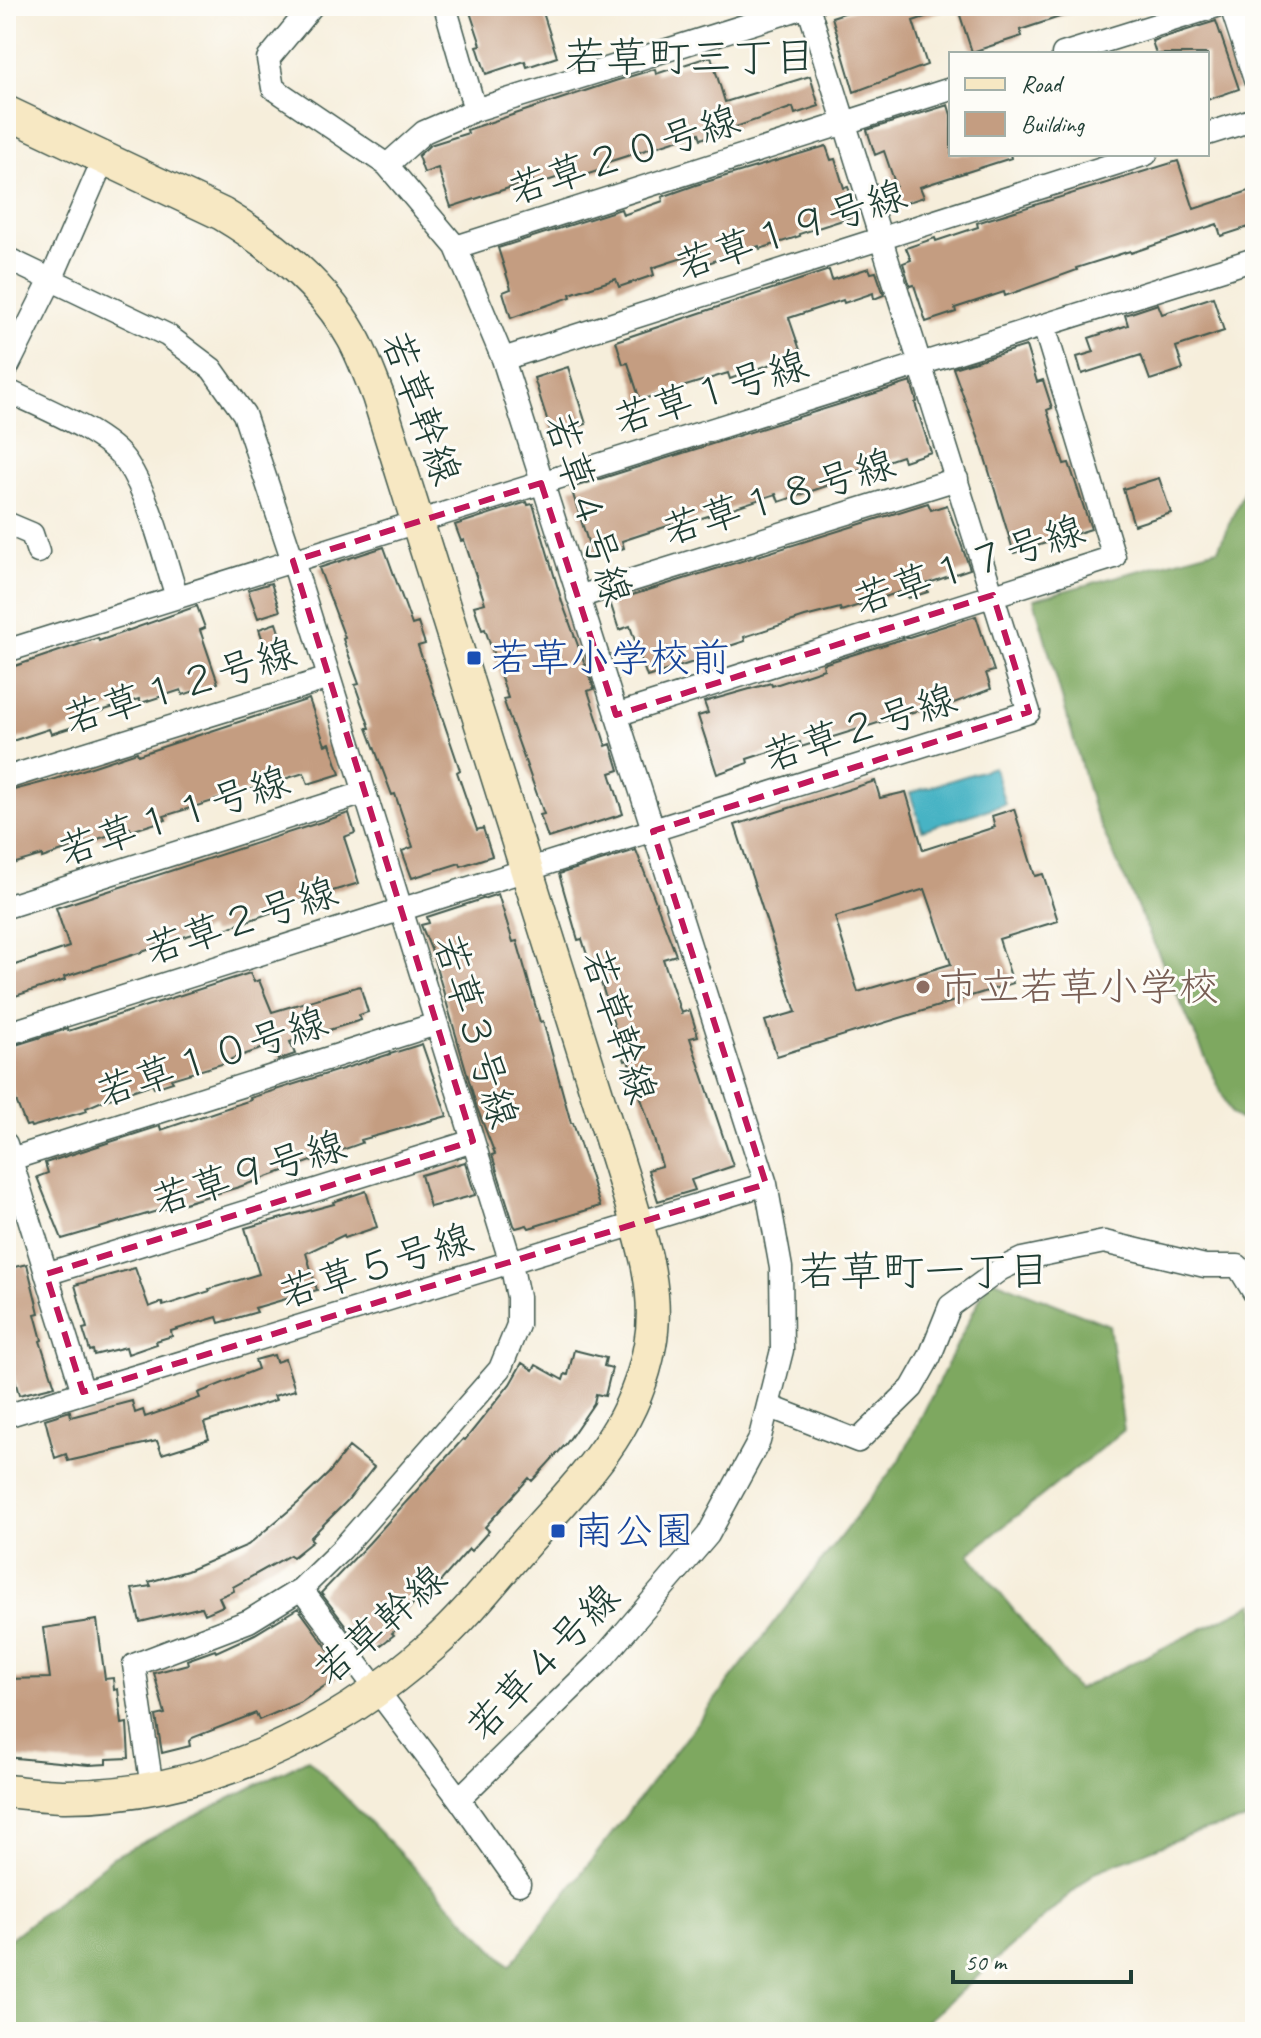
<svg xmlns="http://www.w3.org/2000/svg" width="1261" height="2038" font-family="Caveat,'Klee One',sans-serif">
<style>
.forest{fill:#7ea860;stroke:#4e724a;stroke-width:2}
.water{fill:#47b3c4;stroke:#33787c;stroke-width:2}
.building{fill:#c49d81;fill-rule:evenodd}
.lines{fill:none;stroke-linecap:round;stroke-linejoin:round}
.street-casing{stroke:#3f584d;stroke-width:25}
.secondary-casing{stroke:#3f584d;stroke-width:35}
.street{stroke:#fff;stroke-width:22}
.secondary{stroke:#f7e8c3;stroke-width:32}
.marked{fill:none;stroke:#c2185b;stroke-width:6;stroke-dasharray:16 10;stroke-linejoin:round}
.transit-dot{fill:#1a4fb4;stroke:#fdfcf7;stroke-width:3}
.education-dot{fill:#8d6e63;stroke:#fdfcf7;stroke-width:3}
.labels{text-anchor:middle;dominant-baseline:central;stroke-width:6;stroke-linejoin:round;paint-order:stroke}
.street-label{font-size:40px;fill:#1f3d34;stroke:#fdfcf7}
.transit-label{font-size:40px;fill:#164399;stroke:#fdfcf7;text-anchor:start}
.education-label{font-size:40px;fill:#785e54;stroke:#fdfcf7;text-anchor:start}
.neighbourhood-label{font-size:42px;fill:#1f3d34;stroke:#fdfcf7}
</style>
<rect width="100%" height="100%" fill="#fdfcf7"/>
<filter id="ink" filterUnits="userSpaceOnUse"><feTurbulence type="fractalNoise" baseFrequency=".0125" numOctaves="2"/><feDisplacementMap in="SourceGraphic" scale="16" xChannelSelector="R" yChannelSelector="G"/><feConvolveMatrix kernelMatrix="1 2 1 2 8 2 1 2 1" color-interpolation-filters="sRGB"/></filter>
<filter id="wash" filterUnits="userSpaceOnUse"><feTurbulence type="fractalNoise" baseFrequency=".006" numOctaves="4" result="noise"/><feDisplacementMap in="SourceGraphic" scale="32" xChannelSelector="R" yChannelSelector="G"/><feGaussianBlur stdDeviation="1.8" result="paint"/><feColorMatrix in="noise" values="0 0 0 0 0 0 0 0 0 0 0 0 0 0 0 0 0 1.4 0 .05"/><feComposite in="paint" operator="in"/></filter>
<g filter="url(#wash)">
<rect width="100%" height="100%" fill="#f6eedb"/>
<path class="forest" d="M1255,466V1128L1231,1114L1094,811L1034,599L1218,549Z
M990,1278L1109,1325L1124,1430L969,1554L1077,1690L1255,1603V1818L1193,1833L1095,1872L926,2022L885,2032H6V1942L113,1857L308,1759L510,1966L901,1458Z"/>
<path class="water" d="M994,767L1005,804L922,830L910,793Z"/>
<g id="blocks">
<path class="building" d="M468,6H541L557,57L527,67L525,61L486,74L477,46L481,45Z
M865,6H945L946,10L913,21L927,65L854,92L832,17Z
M957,6H1081V10L1020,30L1022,36L972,52Z
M1216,21L1239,89L1207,100V54H1156L1152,41Z
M711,56L725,102L810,76L819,106L795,114L793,107L701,139L699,133L605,163L607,168L573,179L571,173L535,185L533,180L451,207L438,168L424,173L418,156L430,145L468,133L467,130L615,81L655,69L656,74Z
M948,105L951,115V154H1010L1011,158L920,187L924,197L890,208L884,190L896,186L884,151L875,155L867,130Z
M826,146L831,160L835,159L844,188L848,187L858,215L799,234L800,236L760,249L759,246L705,264L701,252L652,268L654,275L619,287L616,279L570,294L571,297L511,318L503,292L511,289L498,248L621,209L623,215L663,201L662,197L696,185Z
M1178,161L1194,209L1255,189V225L1221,236L1217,224L1131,253L1130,251L1076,268L1077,270L1005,296L1004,292L955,308L956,312L926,322L914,285L910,286L903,263L911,260L906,248L935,238L936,241L978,227L977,223L989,219Z
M869,268L871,273L876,272L884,295L874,299L873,293L844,303L843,300L789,318L801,353L730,379L728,373L640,400L628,363L623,364L616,341L829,270L832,280Z
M1213,297L1224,331L1176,347L1183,369L1150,380L1141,355L1082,374L1077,357L1094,352L1089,338L1128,325L1125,315L1158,304L1162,314Z
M1026,346L1037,382L1043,380L1052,408L1047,410L1064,464L1069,463L1091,529L1014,553L982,448L953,368Z
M568,367L586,424L552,435L534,378Z
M911,382L917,402L915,403L931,452L904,461L902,456L840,477L841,481L779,502L776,494L677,526V523L622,541L624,548L593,558L571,488Z
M1159,478L1171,513L1134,525L1123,489Z
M527,502L528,505L533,504L562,602L594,689L588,691L606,746L611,744L619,770L610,773L623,814L548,838L540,815L544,814L503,699L508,698L485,629L482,630L474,606L485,603L464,540L461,541L455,525Z
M928,503L931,510L947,505L970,569L926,584L928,592L908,598L906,590L841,611L840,608L805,617L744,637L745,641L702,655L703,659L647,677L630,626L619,630L610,602Z
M384,547L412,625L418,623L425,644L418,646L460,770L457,772L477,830L483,828L492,856L461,866L460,863L412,878L402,851L413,847L395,794L392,795L367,728H370L355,685L359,684L343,639L345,638L319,568Z
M271,583L280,611L258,618L248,590Z
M197,606L205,628L200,630L218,683L183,695L181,690L141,703L139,699L83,717L85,723L51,734L49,729L6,743V669L98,638L99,641Z
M976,616L994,671L986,673L991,689L946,706L945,702L801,747L800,742L747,759L748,763L717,774L698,716L708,713L704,702L771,683L772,686L824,669L823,664Z
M276,623L285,651L268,656L259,629Z
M309,699L325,745L330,743L340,774L308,784L304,773L164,816L166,820L131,831L130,828L42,858V855L6,866V792L52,780L137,752L138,755Z
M875,781L880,798L906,792L923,850L995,827L992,816L1014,809L1035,876L1043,874L1058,921L999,939L1013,983L777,1056L765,1021L796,1012L735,825ZM925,889L951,964L858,992L835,917Z
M349,813L355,833L344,837L359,883L289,904L290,906L211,934L209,929L151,947V949L64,977L65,980L6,999V968L69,947L56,908Z
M636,850L676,955L663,959L681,1013L690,1010L698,1036L690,1038L733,1166L691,1180L695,1190L658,1201L648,1170L662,1166L647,1116L628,1060L625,1061L599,976L594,977L582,939L578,940L559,874Z
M498,894L513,942L517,941L540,1022L543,1021L571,1123H573L600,1206L529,1228L527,1225L516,1228L514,1225L492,1155L495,1154L477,1108L431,949L421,925L429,923L427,917Z
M250,973L254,982L259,980L272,1012L360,986L368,1012L359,1015L361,1020L290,1042L295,1054L278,1060L273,1045L231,1059L232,1061L171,1079L173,1082L154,1088L152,1084L100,1102L86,1108L87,1111L31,1127L30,1125L26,1126L6,1075V1048L67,1029L68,1031Z
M422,1044L447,1116L361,1140L362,1143L239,1187L62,1239L37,1177L48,1173L45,1163L160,1126L161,1130L251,1100L250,1098Z
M465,1162L475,1195L430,1207L421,1175Z
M366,1191L377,1227L345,1238L344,1235L306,1253L317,1290L255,1308L257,1312L219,1323L217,1317L171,1331L172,1336L156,1341L157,1344L128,1354L126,1347L94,1355L93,1350L90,1351L83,1329L87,1328L75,1285L135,1268L149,1307L162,1302L163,1306L210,1291L209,1289L259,1274L245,1228L334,1204L333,1202Z
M27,1264L39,1313L35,1314L42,1340L40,1341L55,1386L19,1395L6,1347V1269Z
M574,1350L606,1358L604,1366L612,1368L605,1396L596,1394L594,1403L566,1444L532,1481L529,1478L493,1518L485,1527L489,1531L471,1551L469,1549L440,1582L423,1593L393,1625L397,1629L392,1633L394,1635L376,1649L373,1646L366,1652L321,1593L369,1543L463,1439L465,1440L510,1384L522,1363L533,1370L536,1365L563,1380L565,1374L568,1375Z
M274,1355L276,1362L285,1359L295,1390L274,1396L276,1400L204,1423L209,1439L162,1454L157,1441L68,1461L66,1454L55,1458L45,1419L70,1411L71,1417L132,1401L135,1413L143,1410L145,1417L200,1398L198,1393L258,1369L255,1360Z
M349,1447L374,1467L347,1501L310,1538L313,1541L293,1557L290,1555L233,1587L234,1591L219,1597L223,1606L205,1614L202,1607L140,1622L132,1589L151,1586L149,1582L187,1571L248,1545L298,1503L328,1474Z
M298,1608L345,1672L301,1702L259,1720L256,1713L192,1738L189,1741L190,1746L162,1753L156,1716L165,1714L154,1673L188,1664L187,1660L215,1650L216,1652L255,1634Z
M97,1620L105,1679L113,1678L114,1690L118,1689L122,1724L127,1723L129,1758L107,1759V1764L89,1765L6,1757V1679L50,1678L43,1628Z"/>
</g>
</g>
<g filter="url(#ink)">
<use href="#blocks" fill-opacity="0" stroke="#3f584d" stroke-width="2"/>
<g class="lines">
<defs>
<path id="street" d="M312,6L268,59L273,88L387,165L456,247L503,359L766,1184L781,1268L782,1350L759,1441L708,1535L602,1659L459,1799
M445,6L475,110
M1231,6L1255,80
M1063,54L1217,6
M1207,134L1255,119
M387,165L424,132L475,110L808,6
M456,247L951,89
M6,258L167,335L212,369L244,414L293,561L511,1263L518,1297V1325L500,1369L342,1549L301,1589L249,1621L134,1665L152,1788
M503,359L1146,154
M6,370L51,280L104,158
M6,390C39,406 108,433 127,463C150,497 164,557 177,597
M6,523L32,534L38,552
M578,597L957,479
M6,651L1255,259
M616,715L1114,557L1044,326
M6,778L329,678
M6,907L364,793
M6,1034C347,925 688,820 1029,712L808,6
M6,1144L83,1392
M11,1159L436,1024
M46,1274L473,1141
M768,1406L858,1441L912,1388L930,1356L950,1306L1001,1269L1022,1259L1104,1242L1205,1266H1238L1255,1294
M6,1416L766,1184
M301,1589L459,1799L519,1884"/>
<path id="secondary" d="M6,112L222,214C274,245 323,284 353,338C363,356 370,376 378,396L627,1190C642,1239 660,1293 650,1345C635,1429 585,1476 531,1537C499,1573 469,1613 433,1645C333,1735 204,1796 66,1796C46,1796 26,1793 6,1791"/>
</defs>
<use href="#street" class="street-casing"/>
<use href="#secondary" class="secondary-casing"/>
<use href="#street" class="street"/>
<use href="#secondary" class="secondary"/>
</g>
</g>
<path class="marked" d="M541,483L616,715L993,595L1029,712L653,831L766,1184L83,1392L46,1274L473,1141L293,561Z"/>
<g class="transit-dot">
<rect x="466" y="650" width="16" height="16" rx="4"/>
<rect x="550" y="1523" width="16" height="16" rx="4"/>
</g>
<circle class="education-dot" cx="923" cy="987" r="8"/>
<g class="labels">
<g class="street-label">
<text transform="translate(624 155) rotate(-18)">若草２０号線</text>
<text transform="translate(791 230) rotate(-18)">若草１９号線</text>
<text transform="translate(711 392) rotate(-17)">若草１号線</text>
<text transform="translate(421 408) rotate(70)">若草幹線</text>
<text transform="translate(779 497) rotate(-17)">若草１８号線</text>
<text transform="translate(588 509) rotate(72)">若草４号線</text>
<text transform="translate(969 565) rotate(-18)">若草１７号線</text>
<text transform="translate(180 686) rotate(-17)">若草１２号線</text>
<text transform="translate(860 728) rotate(-18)">若草２号線</text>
<text transform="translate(174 816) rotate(-18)">若草１１号線</text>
<text transform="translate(241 921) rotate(-18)">若草２号線</text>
<text transform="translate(619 1026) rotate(72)">若草幹線</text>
<text transform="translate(476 1031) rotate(73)">若草３号線</text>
<text transform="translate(212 1057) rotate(-18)">若草１０号線</text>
<text transform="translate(249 1173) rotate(-17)">若草９号線</text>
<text transform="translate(376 1266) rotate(-17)">若草５号線</text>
<text transform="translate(380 1625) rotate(-41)">若草幹線</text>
<text transform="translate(543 1662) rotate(-46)">若草４号線</text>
</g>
<g class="transit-label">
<text x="490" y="658">若草小学校前</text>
<text x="574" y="1531">南公園</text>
</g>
<g class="education-label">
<text x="939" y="987">市立若草小学校</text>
</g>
<g class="neighbourhood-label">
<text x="690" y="57">若草町三丁目</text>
<text x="924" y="1271">若草町一丁目</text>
</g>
</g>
<rect width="1261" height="2038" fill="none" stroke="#fdfcf7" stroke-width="32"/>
<rect x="949" y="52" width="260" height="104" fill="#fdfcf7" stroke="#a4b0a9" stroke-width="2"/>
<rect x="965" y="78" width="40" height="12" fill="#f7e8c3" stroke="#a4b0a9" stroke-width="2"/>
<text x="1021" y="92" font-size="24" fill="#1f3d34">Road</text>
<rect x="965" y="112" width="40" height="24" fill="#c49d81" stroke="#a4b0a9" stroke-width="2"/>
<text x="1021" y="132" font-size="24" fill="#1f3d34">Building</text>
<path d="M953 1970v12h178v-12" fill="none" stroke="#1f3d34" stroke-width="4"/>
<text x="965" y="1970" font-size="24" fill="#1f3d34" stroke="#fdfcf7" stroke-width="6" paint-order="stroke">50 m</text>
</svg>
